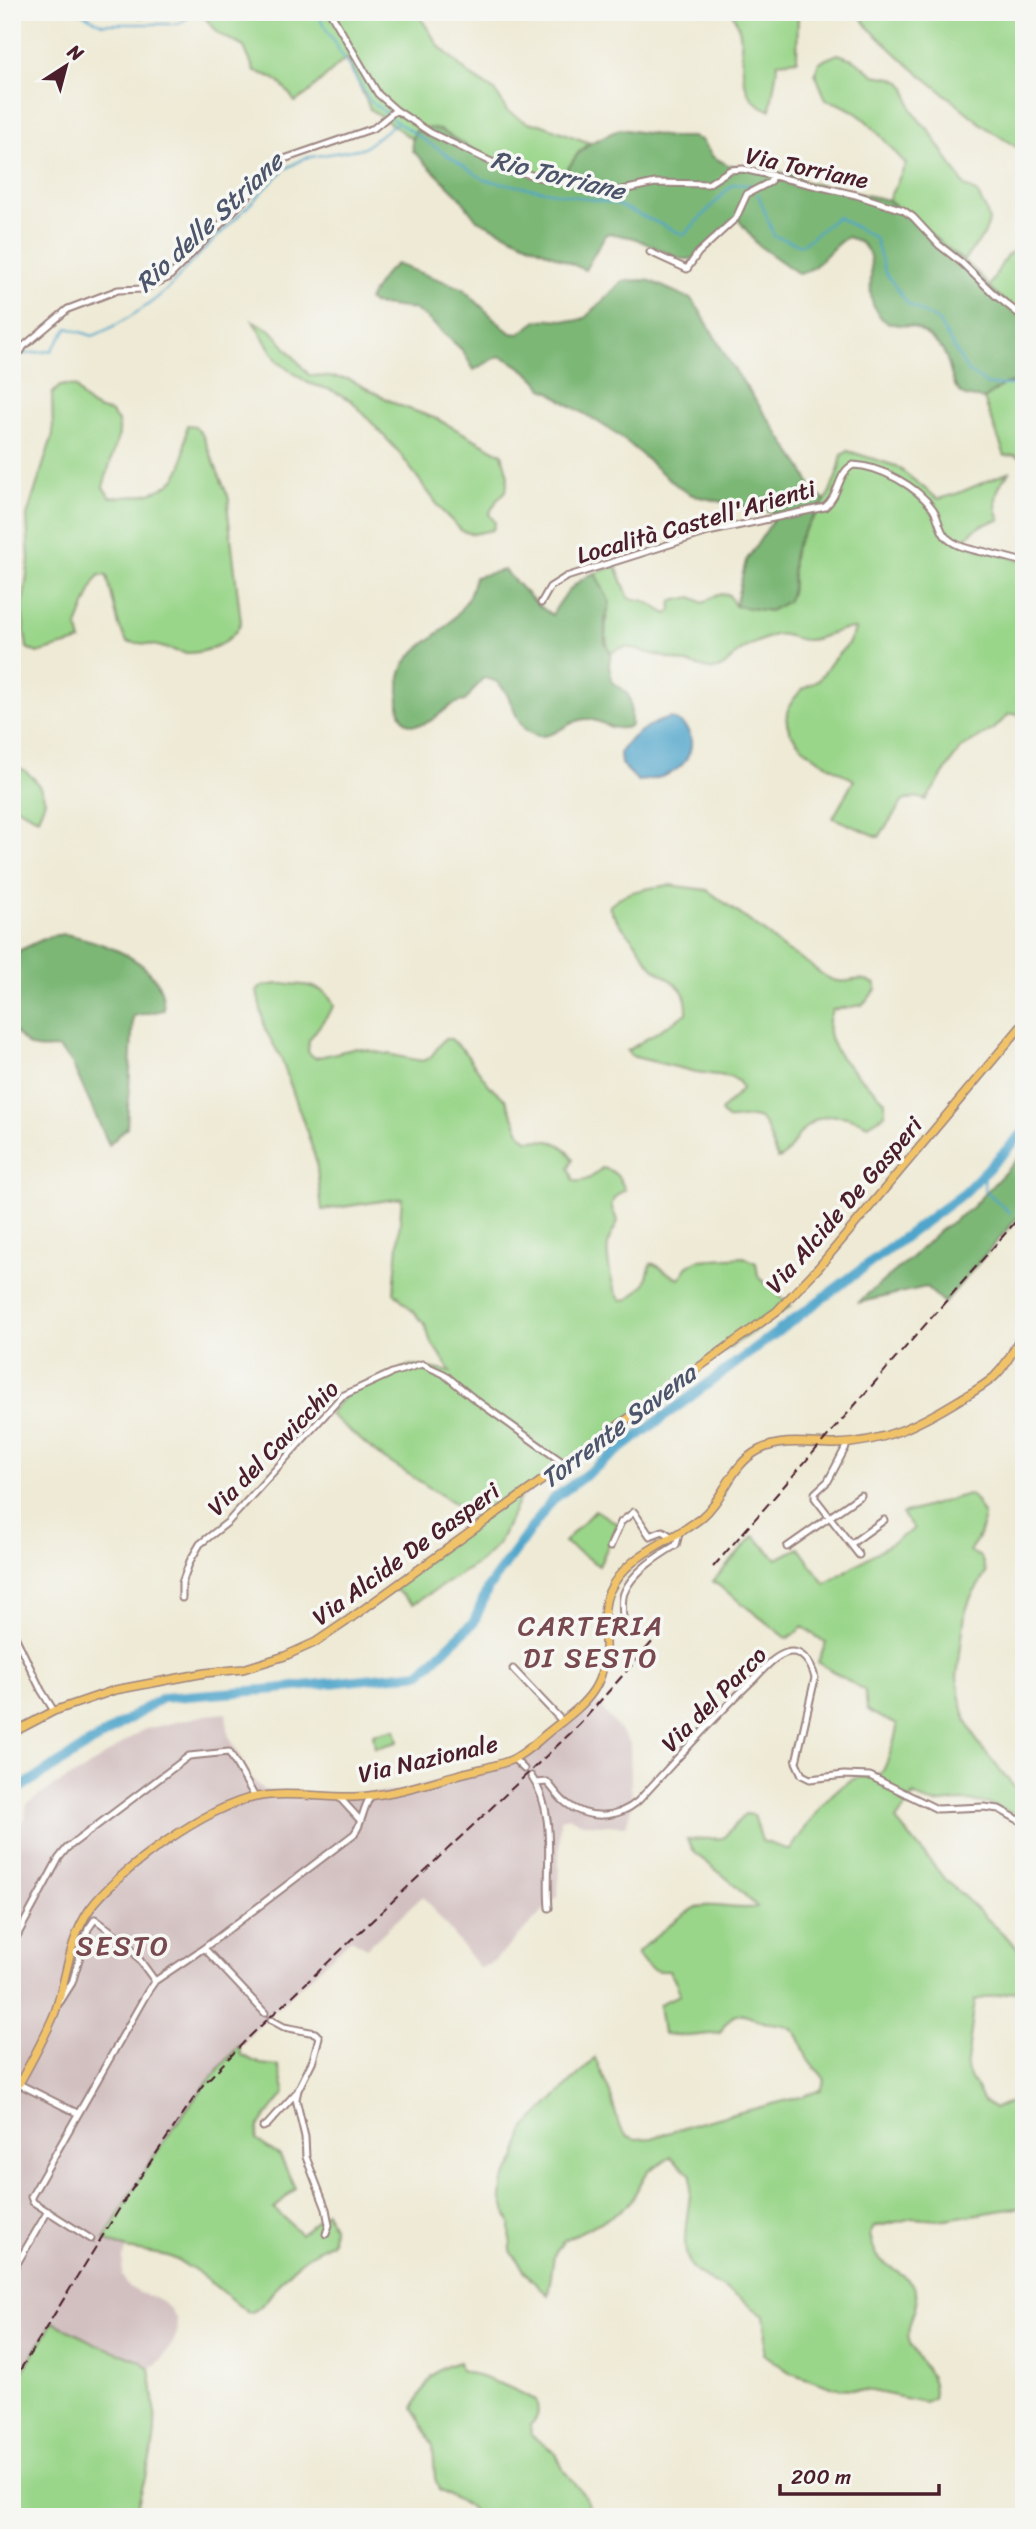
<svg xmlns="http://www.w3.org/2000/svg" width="1036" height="2529" font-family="Sriracha,sans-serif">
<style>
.industrial{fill:#d2bfc0}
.green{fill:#9ad68a;stroke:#727a5a;stroke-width:2}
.forest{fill:#7bb776;stroke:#626b50;stroke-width:2}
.water{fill:#4fa5cb;stroke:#4c627b;stroke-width:2}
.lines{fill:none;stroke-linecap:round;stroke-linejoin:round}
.stream{stroke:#4fa5cb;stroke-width:2}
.river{stroke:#4fa5cb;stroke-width:10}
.minor-casing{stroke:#9c8480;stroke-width:9}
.major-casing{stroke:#9c8480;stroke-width:10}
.minor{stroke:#fff;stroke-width:5}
.major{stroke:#f1c369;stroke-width:7}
.rail{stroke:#4a1f2b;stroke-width:2;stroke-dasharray:10 5;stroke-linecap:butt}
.labels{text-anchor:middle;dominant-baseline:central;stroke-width:7;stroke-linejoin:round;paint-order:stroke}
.street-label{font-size:24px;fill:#4a1f2b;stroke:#f6f6f2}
.water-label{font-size:26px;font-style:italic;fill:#4c556b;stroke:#f6f6f2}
.quarter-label{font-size:28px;letter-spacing:2px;fill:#78494e;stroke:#f6f6f2}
</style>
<rect width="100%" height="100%" fill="#f6f6f2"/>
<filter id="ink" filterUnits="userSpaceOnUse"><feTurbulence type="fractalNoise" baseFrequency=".0143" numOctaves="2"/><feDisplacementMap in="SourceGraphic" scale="14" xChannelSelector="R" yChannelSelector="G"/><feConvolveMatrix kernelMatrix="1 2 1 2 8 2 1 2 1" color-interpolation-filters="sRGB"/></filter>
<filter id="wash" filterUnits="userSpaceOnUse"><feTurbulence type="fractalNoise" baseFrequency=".00686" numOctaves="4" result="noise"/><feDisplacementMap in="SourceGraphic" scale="28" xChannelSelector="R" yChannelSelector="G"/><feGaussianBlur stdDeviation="1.57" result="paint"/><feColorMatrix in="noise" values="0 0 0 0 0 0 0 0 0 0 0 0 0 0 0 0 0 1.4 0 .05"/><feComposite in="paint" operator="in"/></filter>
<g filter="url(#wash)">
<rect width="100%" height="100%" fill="#eeead5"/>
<path class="industrial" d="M598,1703L630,1743L632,1805L626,1826L584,1824L570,1817L560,1819L558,1896L495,1960L480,1969L423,1896L367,1948L351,1939L265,2019L213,2075L157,2149L104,2239L127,2249L123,2258L122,2276L128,2286L139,2293L156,2298L169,2308L176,2318L178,2330L173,2343L161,2360L150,2369L140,2361L94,2343L54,2323L12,2389V1831L25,1819L27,1804L55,1785L84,1770L142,1730L206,1715L226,1713L229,1736L249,1775L263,1790L323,1795L401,1792L515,1757L523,1762L567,1721Z"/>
<path class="green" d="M200,12H417L439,46L470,75L496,92L507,111L528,123L540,124L590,143L578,153L567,170L557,176H540L490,160L440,130L415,131L412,139L370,109L347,57L307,94L295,102C284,85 274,75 255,72L244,47L219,34Z
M732,12H798L797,60L778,62L770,110C735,99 745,61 740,33C739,26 735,19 732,12Z
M857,12H1024V152L985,127L904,61L869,28Z
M838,54L855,60L874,75L892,78L901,82L906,88L912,110L920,121L929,130L965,186L977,193L986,210L989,221L984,235L963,261L888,200L906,164C879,137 866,109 826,100L815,73L819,62Z
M1021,247L1024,248V319L989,287L1006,256Z
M253,321L272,331L309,375L349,379L398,405L437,419L502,454L508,476L506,491L497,500L489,514L495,522L493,530L473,534L462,531L443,512L397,450L351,400L331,390L308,383L278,362Z
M1024,380V459L1015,455L1005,456L984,399L1004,384Z
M67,385L76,387C84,402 93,410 110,412L118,421L119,434L103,487L110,497C136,498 173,494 182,465C185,452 185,438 187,425L195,426L203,436L229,499L228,512L241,622C234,642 207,653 187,653C179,653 172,649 165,648C153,644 140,643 127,642L119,626L107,576L99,575L95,581L77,626L81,641L37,653L27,648L22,612L29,560L27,516L53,434L52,394L60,386Z
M848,451L896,466L938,499L956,494L1011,471C996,485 992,501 1000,520C982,524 973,528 962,543L1024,561V719L1017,714H1009L994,729L960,749L926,800L916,797L903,801L879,837L833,818L854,780C825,763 759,733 799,693C804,687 811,685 817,681C824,675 828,666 834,659C842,650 852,642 855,629C836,627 824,640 807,640C793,640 782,630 769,637C759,641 748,646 739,652C730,659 725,669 713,670L627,647L617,649L611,654C603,637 605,621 610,603L595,573L616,566L629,598L645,601L667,614L671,611L672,601L692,597L703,603L718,594L729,595L735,606L770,611L793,585C793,577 792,567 793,558C795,538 815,518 825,501C833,487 839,470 842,455Z
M12,763C30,773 40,781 45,801L38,818L12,805Z
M669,885L707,890L771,937C781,950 793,953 806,962C815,968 822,976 833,980C851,986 855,973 875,984L876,990L862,1005L832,1010C815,1049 863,1077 885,1101V1115L868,1125C840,1111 814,1111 796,1139C790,1148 787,1156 778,1159C769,1146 771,1117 751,1117C742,1117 736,1120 727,1119L721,1111L742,1089L739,1082L731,1077L696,1072L631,1056L627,1051L687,1013C688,986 674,984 656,970C647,963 643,952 636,943C626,931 616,922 609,907C619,891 650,888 669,885Z
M279,984C299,984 326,983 334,1006L309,1040L308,1052L315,1058L357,1048L422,1061L430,1058L444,1039H451L463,1050L490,1086L506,1100L521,1134L527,1140C546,1140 562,1139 573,1159L569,1168L574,1181C586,1183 594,1176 602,1168C615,1170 620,1178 625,1190C610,1198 608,1206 618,1220C617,1229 611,1232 609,1240C605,1253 611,1290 621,1300L629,1299L645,1284L651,1263C663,1267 668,1275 679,1279L689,1265L698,1260L744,1257L756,1263L758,1276L791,1306L704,1365L520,1498L498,1544L481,1561L413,1604L392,1587L478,1522L474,1516L380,1456L329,1414L349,1391L411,1365L451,1372L430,1340L425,1324L394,1292L402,1198L322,1210L316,1161L310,1141L281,1058L265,1029L257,991L262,986Z
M968,1494L975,1499L984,1516L980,1534L969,1552L981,1557L986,1573L970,1599L965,1614L957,1677L960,1698L966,1720L978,1743L1015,1788L1024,1784V1822C1005,1807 986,1801 962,1801C941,1802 933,1808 914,1795L896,1820L944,1878L1016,1946L1024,1958V1989L975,2000L966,2070L984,2101L994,2109L1024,2096V2207L939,2220L913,2218L874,2227L870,2234C872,2243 874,2253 880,2259C891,2270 906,2273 914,2287C923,2303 905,2322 909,2340C914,2361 939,2373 933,2398L924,2402L872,2391L831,2387L791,2373L764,2354L766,2332L764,2316C752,2307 740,2298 728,2291C704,2276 685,2274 685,2241C685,2218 692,2197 691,2175L671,2157L648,2171L629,2204L605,2220L564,2240L554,2255L548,2295L529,2277L511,2251L510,2223L501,2198L503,2181L516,2159L525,2128L595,2058L610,2093L619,2126L626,2135L635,2139L652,2138L698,2123L804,2096L821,2090L825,2080C821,2072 816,2070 811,2064C802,2054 804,2040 794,2031C787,2024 778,2024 769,2023C747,2020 737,2000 720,2033L689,2036L663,2034L659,2004L680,1995L676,1982L669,1971C652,1972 646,1967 637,1953C652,1941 686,1907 703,1906C721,1904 739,1911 757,1907L729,1880L696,1854L687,1840L723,1838L745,1814L754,1815L762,1841L790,1850C806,1828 829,1788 856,1778C864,1775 876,1780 882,1772C887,1765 897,1734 897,1725C886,1719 876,1717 867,1709L865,1691L818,1662L826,1643L803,1627L788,1639L713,1581L754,1536L777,1559L799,1548L825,1584L914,1529L902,1514Z
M595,1510L618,1524L599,1566L564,1542Z
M395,1729L398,1742L375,1748L373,1734Z
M239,2046L241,2055L260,2064L278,2066L285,2093L258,2127L256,2140L280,2156L295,2188L274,2209L301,2234L326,2212L333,2227L332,2242C316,2250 300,2260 287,2274C273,2288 267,2307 248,2313L203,2276L179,2261L168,2256L127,2249L104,2240C144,2168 184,2106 239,2046Z
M53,2322L94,2343L140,2361L150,2369C154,2394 158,2421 153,2446C148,2470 140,2493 135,2517H12V2389Z
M459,2362L461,2370L506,2386L536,2400C539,2412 539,2417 530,2425L531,2435L556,2454L565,2472L584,2495L593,2515L596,2517H482L467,2505L439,2490L435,2478L433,2446L413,2408C427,2383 429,2370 459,2362Z"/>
<path class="forest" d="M431,128L440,130L490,160L541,176H557L567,170L578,154L590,143L620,129L669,137H692L701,140L713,157L728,165L791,174L805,182L888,200L978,273L989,287L1024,319V380L1004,384L984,399C977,398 968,398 963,395C948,384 952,358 939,346C934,341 925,332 918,329C902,321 888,331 876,311C860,285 889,248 847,237C830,246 819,270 799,274L758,245L737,218L692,259H681L634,238L609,233L605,235L585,270L477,220L458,195L413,151L412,139L415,131Z
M396,264L462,288L503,327L511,333L519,334L537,321L551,319L575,321L585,318L623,281L648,280L691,299L700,311L730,363L802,468L814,492L825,501C814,515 794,541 793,559C791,575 796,588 787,602L770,611L735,606L746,561L770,525L775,513L695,496C676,489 652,463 635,449C615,431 593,419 571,406C561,401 554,392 543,389C536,376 513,360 499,356L474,370L462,350L426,317L413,309L374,304L368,300L385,274Z
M504,570L538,605L552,615C563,596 574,581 595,573L610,603L605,619V642L611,654L609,665L612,682C635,695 630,701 631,726C610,734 602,718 585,719C569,720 556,737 540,736C513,734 516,697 498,683C495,680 488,679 483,678L465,701C445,702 435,727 413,725C404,724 399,713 399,705C399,695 398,682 401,673C406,655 424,645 437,634C447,627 456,616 463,606C470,598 472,587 475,577Z
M65,934C95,940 147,956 160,988C163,994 163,1003 164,1010L133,1016L127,1127L109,1145L71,1061L58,1048C31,1049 30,1051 12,1028V954L50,936Z
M1024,1152V1210L944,1303L926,1287L857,1303L912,1257L939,1231L971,1208Z"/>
<path class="water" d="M670,718C700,727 696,760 671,773C661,778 649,780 638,781L621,764L620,752C633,734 648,724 670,718Z"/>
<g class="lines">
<path class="stream" d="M79,12L102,24H178L197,12
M316,12L369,100L387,114
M391,118L485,180L616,204L684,235L733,184L750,185L752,187
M758,194L774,236L802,245L837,217L875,238L885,272L908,304L938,321L967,370L988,385H1024
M23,354L51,351L68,328L93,336C122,324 167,296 184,270L285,169L305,158L364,148L397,122
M985,1171L984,1189L1010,1213
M1023,1225H1024"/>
<path class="river" d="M12,1793L162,1698L276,1689L420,1673L474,1622L488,1588L552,1500L965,1192L1024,1132"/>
</g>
</g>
<g filter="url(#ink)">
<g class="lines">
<defs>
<path id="minor" d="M114,12L139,17L169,12
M330,12L378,94L396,110L431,133L500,166L541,178L583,181L618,191L655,183L708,184L730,170L743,169L856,195L903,210L913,217L939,245L962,263L995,295L1024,318
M650,252L687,269L698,253L736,218L747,194L770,182L772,175
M12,347L24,346
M12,356L21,351L24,346L68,309L118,290L143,289L168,278L284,159L374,128L396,110
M982,551L1024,562
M541,603L550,587L566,577L708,532L825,507C840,495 837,473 853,465C880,466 917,486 933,509C939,518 939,531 947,538C957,547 970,549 982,552
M848,1443L828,1481L815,1493V1498L859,1555
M851,1544L884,1520
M610,1547L621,1522L634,1512L650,1536L663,1531L672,1537
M787,1547L861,1495
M182,1598V1583L190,1561L200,1544L228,1522L342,1396L392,1373L422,1364L444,1374L473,1398L565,1464
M623,1621C623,1613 621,1601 624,1593C632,1572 658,1556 676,1545L679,1534
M12,1630L41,1690L54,1711
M513,1669L562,1721
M514,1759L524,1769
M531,1776C558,1814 545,1866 549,1908
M536,1783L547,1782C553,1788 558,1797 566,1803C587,1820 618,1819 638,1801C676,1760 713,1718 753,1680C762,1671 773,1657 786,1653C802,1648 812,1665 815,1678L796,1762L802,1775L810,1779L844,1775L870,1776L937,1809L984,1807L999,1809L1024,1823
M339,1797L360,1820
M12,1945L59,1858L67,1848L189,1756L229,1752L255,1797
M204,1948L265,2013
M60,2002L72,1983L88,1929L95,1919L128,1944L155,1981
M271,2020L284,2027L315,2033L319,2037L313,2060L298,2090L296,2099L305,2137L306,2157L326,2209L329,2225L326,2234
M19,2084L77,2113
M263,2127L267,2125L296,2093
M91,2239L33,2202L31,2197L148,1991L155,1981L204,1948L354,1834C363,1823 362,1808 371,1796
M12,2272L48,2211"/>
<path id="major" d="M12,1733L54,1711L115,1690L205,1673L243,1669L285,1656L316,1642L347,1621L777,1311L819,1267L1024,1023
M12,2096C27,2070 42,2043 54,2015C67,1980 68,1940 90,1909C118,1870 209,1805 256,1797C288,1791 322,1798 354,1797C389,1796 424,1784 457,1775C475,1770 494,1767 511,1760C524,1754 535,1744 545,1735C582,1705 607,1692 605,1640C605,1623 602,1607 609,1592C626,1554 671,1542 701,1518C725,1498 730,1465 759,1450C783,1438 810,1444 835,1444C883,1443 920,1424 959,1400C971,1393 984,1386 994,1377C1008,1364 1015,1346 1024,1330"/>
</defs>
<use href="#minor" class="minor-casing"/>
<use href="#major" class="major-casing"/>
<use href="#minor" class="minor"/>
<use href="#major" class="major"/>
<path class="rail" d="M713,1567L1024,1212
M12,2383L126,2198L202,2086L248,2038L579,1725L661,1632"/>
</g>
</g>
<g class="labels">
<g class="street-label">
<text transform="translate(807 168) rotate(12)">Via Torriane</text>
<text transform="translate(696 522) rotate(-16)">Località Castell'Arienti</text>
<text transform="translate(844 1205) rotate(-49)">Via Alcide De Gasperi</text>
<text transform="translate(273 1448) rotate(-46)">Via del Cavicchio</text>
<text transform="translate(406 1554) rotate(-36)">Via Alcide De Gasperi</text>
<text transform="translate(714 1699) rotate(-45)">Via del Parco</text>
<text transform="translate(428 1759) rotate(-13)">Via Nazionale</text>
</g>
<g class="water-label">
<text transform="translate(558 175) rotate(14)">Rio Torriane</text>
<text transform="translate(209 222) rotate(-43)">Rio delle Striane</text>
<text transform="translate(618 1426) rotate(-37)">Torrente Savena</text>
</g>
<g class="quarter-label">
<text x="591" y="1625">CARTERIA<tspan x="591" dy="32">DI SESTO</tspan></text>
<text x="123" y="1945">SESTO</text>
</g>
</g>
<rect width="1036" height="2529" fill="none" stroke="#f6f6f2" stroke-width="42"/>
<g transform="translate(66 66) rotate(36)" stroke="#f6f6f2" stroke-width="5" paint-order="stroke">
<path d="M0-5L12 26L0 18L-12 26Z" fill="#4a1f2b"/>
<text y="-10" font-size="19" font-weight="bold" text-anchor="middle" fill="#4a1f2b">N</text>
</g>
<path d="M780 2484v10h159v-10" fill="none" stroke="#4a1f2b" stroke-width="3.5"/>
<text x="791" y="2484" font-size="21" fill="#4a1f2b" stroke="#f6f6f2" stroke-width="5" paint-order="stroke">200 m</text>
</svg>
